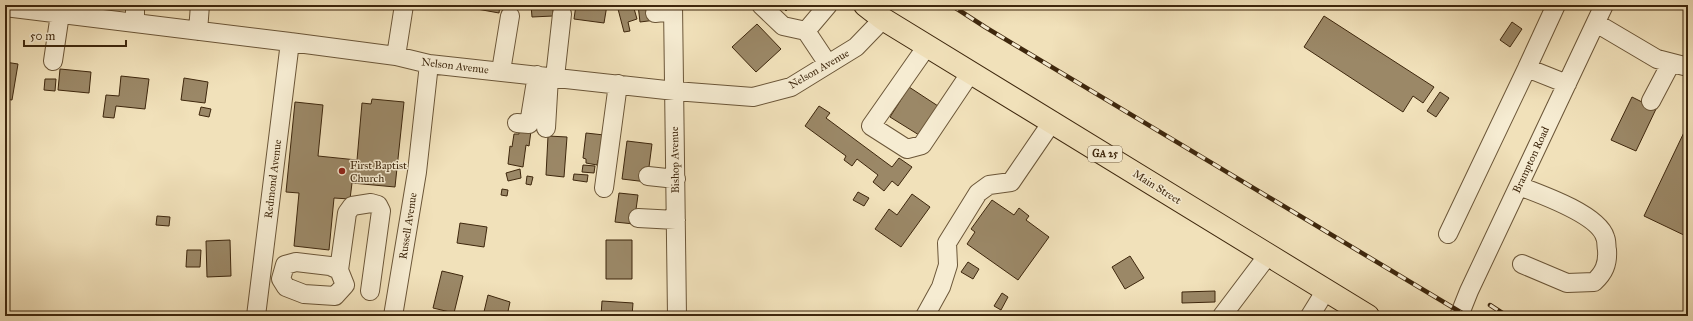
<svg xmlns="http://www.w3.org/2000/svg" width="1693" height="321" font-family="'IM FELL Great Primer',serif">
<style>
.building{fill:#9b8867;stroke:#3e270d}
.lines{fill:none;stroke-linecap:round;stroke-linejoin:round}
.minor-casing{stroke:#6b5638;stroke-width:20}
.major-casing{stroke:#3e270d;stroke-width:24}
.minor{stroke:#f6ecd2;stroke-width:18}
.major{stroke:#f1e1ba;stroke-width:22}
.rail-casing{stroke:#3e270d;stroke-width:4.5}
.rail{stroke:#f6ecd2;stroke-width:3;stroke-dasharray:9;stroke-linecap:butt}
.poi-dot{fill:#8f2418;stroke:#f6ecd2;stroke-width:1.5}
.labels{text-anchor:middle;dominant-baseline:central;stroke-width:3;stroke-linejoin:round;paint-order:stroke}
.shield{fill:#f6ecd2;stroke:#756248;stroke-width:1}
.shield-label{font-size:10px;font-weight:bold;fill:#3e270d}
.street-label{font-size:11px;fill:#3e270d;stroke:#f6ecd2}
.poi-label{font-size:11px;fill:#3e270d;stroke:#f6ecd2;text-anchor:start}
</style>
<rect width="100%" height="100%" fill="#f1e1ba"/>
<filter id="stains"><feTurbulence type="fractalNoise" baseFrequency=".005" numOctaves="4"/><feColorMatrix values="0 0 0 0 .2 0 0 0 0 .09 0 0 0 0 .02 0 0 0 .5 -.17"/></filter>
<radialGradient id="worn" r=".72"><stop offset=".6" stop-color="#630" stop-opacity="0"/><stop offset="1" stop-color="#630" stop-opacity=".3"/></radialGradient>
<path class="building" d="M466,5H500L499,13L466,7Z
M531,5H553V16L532,17Z
M576,5H607L604,23L574,19Z
M633,5L637,19L628,22L630,31L624,32L618,9Z
M638,5H655L656,20L640,22Z
M780,5H792L786,11Z
M1324,16L1434,87L1423,103L1413,96L1403,112L1304,47Z
M1512,22L1522,29L1510,47L1500,40Z
M757,24L781,49L756,72L732,47Z
M5,62L18,64L12,100L5,99Z
M60,69L91,72L89,93L58,90Z
M121,76L149,79L145,109L116,106L114,118L103,117L106,95L119,96Z
M184,78L208,82L205,103L181,100Z
M45,79H56L55,91L44,90Z
M909,87L938,106L919,135L890,117Z
M1440,92L1449,98L1436,117L1427,111Z
M1632,97L1656,109L1636,151L1611,140Z
M372,99L404,102L395,187L352,183L350,199L334,198L329,250L294,246L299,193L286,192L295,102L323,105L318,156L357,160L362,103L371,104Z
M819,106L830,113L826,118L892,167L899,158L912,167L898,186L892,181L884,191L873,182L878,175L857,159L852,166L844,160L846,156L805,126Z
M201,107L211,109L209,117L199,115Z
M1688,124V237L1644,216Z
M519,129L531,131L529,146L526,145L523,167L508,164L510,146L512,147L514,134H519Z
M586,133L604,135L602,160H598L597,165L586,163V159L583,158Z
M548,136L567,137L564,177L546,175Z
M627,141L652,144L647,182L622,179Z
M583,165L595,166L594,173L582,172Z
M520,169L521,178L508,181L506,173Z
M574,174L588,175L587,182L573,180Z
M527,176L533,177L531,185L526,184Z
M502,189L508,190L507,196L501,195Z
M858,192L869,198L864,206L853,200Z
M619,193L638,195L634,224L615,222Z
M912,194L930,207L901,247L875,229L889,209L897,215Z
M992,200L1014,215L1019,208L1029,216L1026,220L1049,237L1018,280L967,244L975,232L971,229Z
M157,216L170,217L169,226L156,225Z
M460,223L487,227L484,247L457,243Z
M230,240L231,276L207,277L206,241Z
M606,240H632V279H606Z
M187,250H201L200,267H186Z
M1130,256L1144,278L1125,289L1112,267Z
M968,262L979,269L973,279L961,272Z
M442,271L463,276L454,313L433,308Z
M1215,291V302L1182,303V292Z
M1002,293L1008,297L1001,310L994,306Z
M488,295L510,302L507,316H483Z
M602,301L633,303L632,316H601Z"/>
<g class="lines">
<defs>
<path id="minor" d="M673,5L677,316
M761,5L783,26L806,31
M1556,5L1527,68L1567,84
M5,7L290,42L396,56L429,64L675,91L753,97L791,87L856,47L883,19
M655,13L673,11
M135,23V5
M1596,23L1657,59L1688,67
M198,31L200,5
M927,46L871,126L907,149L922,145L971,72
M396,56L404,5
M53,61L60,14
M828,64L806,31L828,5
M501,71L510,16
M555,77L562,14
M1651,101L1671,63
M517,123L529,124L537,75
M546,128L549,77
M648,176L676,179
M1519,186C1540,194 1598,214 1605,237C1607,241 1606,246 1607,250C1608,264 1604,273 1594,282L1567,283L1522,264
M604,188L618,84
M638,218L676,220
M1448,234L1527,68
M296,262L330,266L339,270L345,285L335,296L304,294L286,287L281,279L285,265Z
M339,270L347,213L352,206L371,203L378,205L381,211L370,291
M256,316L290,42
M393,316L417,172L429,64
M925,316L941,287L948,265L947,243L978,193L989,185L1011,182L1052,122
M1222,316L1268,255
M1310,316L1326,290
M1459,316L1469,291L1604,5"/>
<path id="major" d="M865,5L883,19L1368,316"/>
</defs>
<use href="#minor" class="minor-casing"/>
<use href="#major" class="major-casing"/>
<use href="#minor" class="minor"/>
<use href="#major" class="major"/>
<defs>
<path id="rail" d="M951,5L985,27L1467,316
M1490,305L1507,316"/>
</defs>
<use href="#rail" class="rail-casing"/>
<use href="#rail" class="rail"/>
</g>
<circle class="poi-dot" cx="342" cy="171" r="4"/>
<g class="labels">
<rect class="shield" x="1088" y="146" width="34" height="16" rx="3"/>
<g class="shield-label">
<text x="1105" y="154">GA 25</text>
</g>
<g class="street-label">
<text transform="translate(455 66) rotate(7)">Nelson Avenue</text>
<text transform="translate(819 69) rotate(-30)">Nelson Avenue</text>
<text transform="translate(675 160) rotate(-91)">Bishop Avenue</text>
<text transform="translate(1531 160) rotate(-65)">Brampton Road</text>
<text transform="translate(273 179) rotate(-83)">Redmond Avenue</text>
<text transform="translate(1157 187) rotate(32)">Main Street</text>
<text transform="translate(408 226) rotate(-81)">Russell Avenue</text>
</g>
<g class="poi-label">
<text x="350" y="165">First Baptist<tspan x="350" dy="13">Church</tspan></text>
</g>
</g>
<rect width="1693" height="321" fill="none" stroke="#f1e1ba" stroke-width="20"/>
<rect x="6" y="6" width="1681" height="309" fill="none" stroke="#3e270d" stroke-width="2"/>
<rect x="10" y="10" width="1673" height="301" fill="none" stroke="#3e270d"/>
<path d="M24 40v6h102v-6" fill="none" stroke="#3e270d" stroke-width="2"/>
<text x="30" y="40" font-size="12" fill="#3e270d" stroke="#f6ecd2" stroke-width="3" paint-order="stroke">50 m</text>
<rect width="100%" height="100%" filter="url(#stains)"/>
<rect width="100%" height="100%" fill="url(#worn)"/>
</svg>
